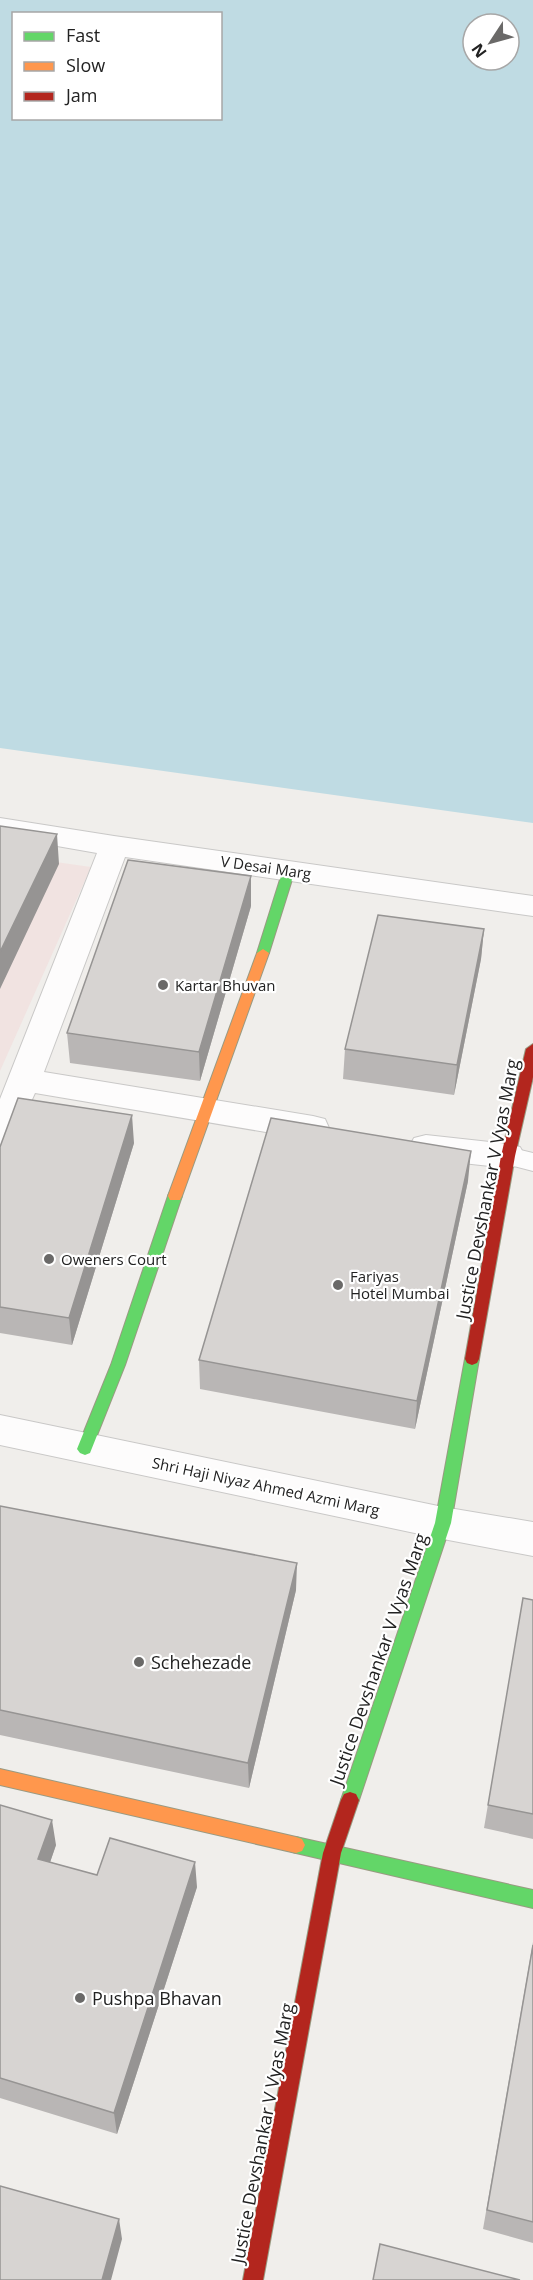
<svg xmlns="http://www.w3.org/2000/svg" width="533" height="2280" font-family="'Open Sans',sans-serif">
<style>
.commercial{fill:#f1e3e1}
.water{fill:#bfdbe3;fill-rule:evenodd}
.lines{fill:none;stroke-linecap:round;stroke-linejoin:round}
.lane-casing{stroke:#c9c8c7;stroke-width:2}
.street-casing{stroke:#c9c8c7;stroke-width:2}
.fast-casing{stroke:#999a82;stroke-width:2}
.slow-casing{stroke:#999a82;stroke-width:2}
.jam-casing{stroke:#999a82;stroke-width:2}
.lane{fill:#fdfcfc;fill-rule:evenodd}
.street{fill:#fdfcfc;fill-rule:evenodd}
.fast{fill:#63d668;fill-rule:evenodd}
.slow{fill:#ff974d;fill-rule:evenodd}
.jam{fill:#b3261e;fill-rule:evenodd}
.wall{fill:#b9b6b5}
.shaded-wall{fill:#969493}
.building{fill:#d7d4d2;stroke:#969493;stroke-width:1.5}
.poi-dot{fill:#6a6968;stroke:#fff;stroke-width:2}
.labels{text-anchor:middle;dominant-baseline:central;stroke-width:4.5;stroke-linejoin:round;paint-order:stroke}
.street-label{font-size:15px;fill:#222;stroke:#fff}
.poi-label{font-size:15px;fill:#222;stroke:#fff;text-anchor:start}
.near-street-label{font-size:18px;fill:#222;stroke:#fff}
.near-poi-label{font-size:18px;fill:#222;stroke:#fff;text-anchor:start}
</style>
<rect width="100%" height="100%" fill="#f0eeeb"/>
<path class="commercial" d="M0,854L91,867L0,1071Z"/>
<path class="water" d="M0,0H533V823L0,748ZM14,14H220V118H14ZM473,24H509V60H473Z"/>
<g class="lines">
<defs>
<path id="lane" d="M508,1147L533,1153V1171L499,1162L496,1156L499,1150Z"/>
<path id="street" d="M0,818L114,836L533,896V916L125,857L44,1072L313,1116L325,1119L329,1128L325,1137L313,1140L35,1093L12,1143L0,1146V1099L97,853L0,836Z
M426,1135L508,1144L520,1147L525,1156L520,1165L508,1168L426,1159L414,1156L409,1147L414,1138Z
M0,1415L443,1507L533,1522V1556L443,1539L0,1445Z"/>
<path id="fast" d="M289,866L295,870L269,953L263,957L259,956L257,953L283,870Z
M175,1191L180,1192L182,1196L125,1365L90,1453L85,1455L80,1453L77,1449L111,1365L168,1196L170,1192Z
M472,1353L477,1355L479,1359L451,1523L359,1800L356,1806L350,1808L344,1806L341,1800L435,1523L465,1359L467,1355Z
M296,1837L533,1890V1908L296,1853L290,1851L287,1845L290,1839Z"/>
<path id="slow" d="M263,949L269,953L182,1196L180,1200H170L168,1196L257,953Z
M0,1769L296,1837L302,1839L305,1845L302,1851L296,1853L0,1785Z"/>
<path id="jam" d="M533,1044V1077L515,1156L479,1359L477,1363L472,1365L467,1363L465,1359L501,1156L526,1049Z
M350,1792L356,1794L359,1800L341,1853L263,2280H243L323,1853L341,1800L344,1794Z"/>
</defs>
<use href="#lane" class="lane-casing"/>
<use href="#street" class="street-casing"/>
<use href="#fast" class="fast-casing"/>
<use href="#slow" class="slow-casing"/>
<use href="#jam" class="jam-casing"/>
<use href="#lane" class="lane"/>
<use href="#street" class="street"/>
<use href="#fast" class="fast"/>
<use href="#slow" class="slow"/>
<use href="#jam" class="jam"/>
</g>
<path class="wall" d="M251,906L200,1081L70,1063L67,1033Z
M484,929L481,959L454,1095L343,1079L345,1049Z
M134,1143L72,1345L0,1333V1147Z
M468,1181L415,1429L200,1389L199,1360Z
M0,1506L296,1590L249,1788L0,1735Z
M523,1598L533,1600V1839L484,1828Z
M0,1805L56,1845L50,1862L97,1875L197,1887L117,2134L0,2098Z
M533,1942V2243L483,2229Z"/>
<path class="shaded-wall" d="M57,834L59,864L0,989V952Z
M251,876V906L200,1081L199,1052Z
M484,929L481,959L454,1095L457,1065Z
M132,1115L134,1143L72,1345L69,1318Z
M471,1151L468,1181L415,1429L417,1401Z
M297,1563L296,1590L249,1788L248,1763Z
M52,1820L56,1845L43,1883L38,1859Z
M195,1862L197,1887L117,2134L114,2113Z
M119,2219L122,2239L111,2280H102Z"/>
<path class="building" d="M0,826L57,834L0,952Z
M128,860L251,876L199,1052L67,1033Z
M378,915L484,929L457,1065L345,1049Z
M18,1098L132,1115L69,1318L0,1307V1147Z
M271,1118L471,1151L417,1401L199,1360Z
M0,1506L297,1563L248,1763L0,1710Z
M523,1598L533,1600V1814L488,1805Z
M0,1805L52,1820L38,1859L97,1875L110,1838L195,1862L114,2113L0,2078Z
M533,1945V2222L487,2210Z
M0,2186L119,2219L102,2280H0Z
M380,2244L520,2280H373Z"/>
<g class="poi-dot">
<circle cx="163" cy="985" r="6"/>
<circle cx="49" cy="1259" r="6"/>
<circle cx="338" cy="1285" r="6"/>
<circle cx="139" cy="1662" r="6"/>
<circle cx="80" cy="1998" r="6"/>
</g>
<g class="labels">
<g class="street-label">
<text transform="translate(266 867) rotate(8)">V Desai Marg</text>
<text transform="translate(266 1486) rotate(12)">Shri Haji Niyaz Ahmed Azmi Marg</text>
</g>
<g class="poi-label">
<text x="175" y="985">Kartar Bhuvan</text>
<text x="61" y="1259">Oweners Court</text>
<text x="350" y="1276">Fariyas<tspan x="350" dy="17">Hotel Mumbai</tspan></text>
</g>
<g class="near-street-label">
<text transform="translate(487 1189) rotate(-79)">Justice Devshankar V Vyas Marg</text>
<text transform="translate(378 1659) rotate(-71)">Justice Devshankar V Vyas Marg</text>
<text transform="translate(262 2133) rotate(-79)">Justice Devshankar V Vyas Marg</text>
</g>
<g class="near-poi-label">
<text x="151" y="1662">Schehezade</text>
<text x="92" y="1998">Pushpa Bhavan</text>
</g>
</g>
<rect x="12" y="12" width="210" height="108" fill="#ffffff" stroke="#a7a7a7" stroke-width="1.5"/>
<rect x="24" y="32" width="30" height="9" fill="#63d668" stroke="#a7a7a7" stroke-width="1.5"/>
<text x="66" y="42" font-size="18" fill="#222222">Fast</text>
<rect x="24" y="62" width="30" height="9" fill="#ff974d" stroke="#a7a7a7" stroke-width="1.5"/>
<text x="66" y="72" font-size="18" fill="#222222">Slow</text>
<rect x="24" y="92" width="30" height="9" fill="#b3261e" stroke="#a7a7a7" stroke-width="1.5"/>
<text x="66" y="102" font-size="18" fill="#222222">Jam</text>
<g transform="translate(491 42) rotate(234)"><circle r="28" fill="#ffffff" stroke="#a7a7a7" stroke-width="1.5"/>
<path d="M0-4.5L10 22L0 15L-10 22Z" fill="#6a6968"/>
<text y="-9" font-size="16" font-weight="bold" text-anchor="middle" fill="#222222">N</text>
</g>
</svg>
